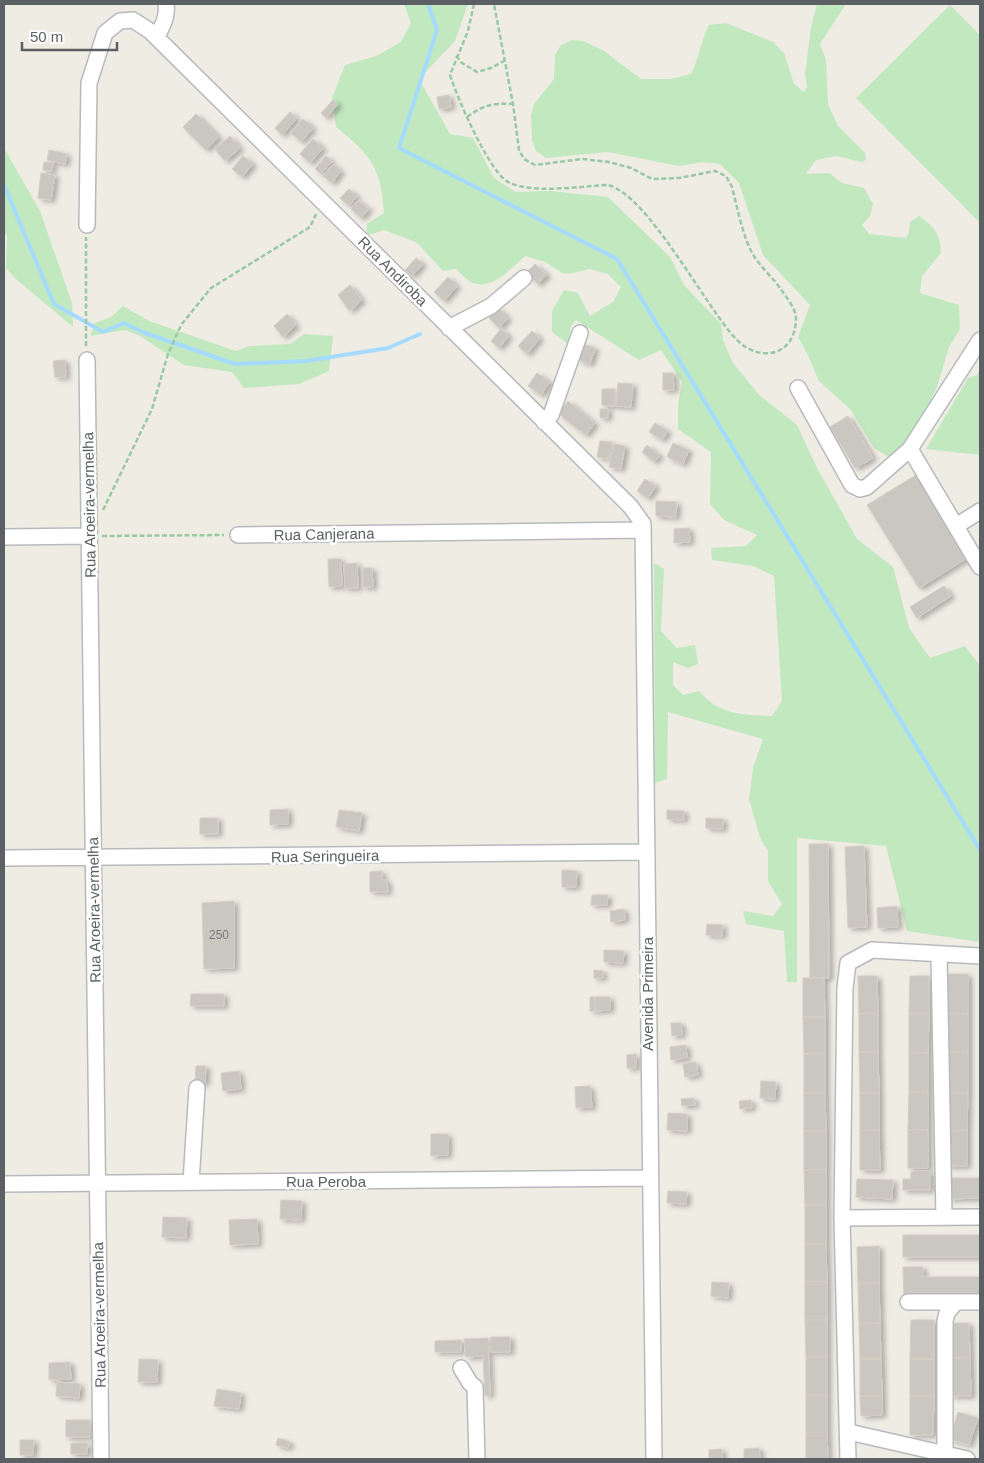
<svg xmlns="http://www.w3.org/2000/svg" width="984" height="1463" font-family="Arial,sans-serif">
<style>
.green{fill:#c1e8bf}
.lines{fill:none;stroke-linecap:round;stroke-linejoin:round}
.stream{stroke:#a4dbff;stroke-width:4}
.building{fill:#cac7c1;stroke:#d4cec2;filter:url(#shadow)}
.minor-casing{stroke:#b6babf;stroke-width:18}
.path{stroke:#98c9a4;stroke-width:2.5;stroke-dasharray:5 2.5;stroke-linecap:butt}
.minor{stroke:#fff;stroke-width:15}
.labels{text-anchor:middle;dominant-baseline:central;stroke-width:5;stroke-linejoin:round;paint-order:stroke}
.number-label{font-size:12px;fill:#787a7c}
.street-label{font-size:15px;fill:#5c6065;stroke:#fff}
</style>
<defs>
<filter id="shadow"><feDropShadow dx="4" dy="2.5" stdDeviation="2.5" flood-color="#0004"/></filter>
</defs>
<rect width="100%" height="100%" fill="#efece4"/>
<path class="green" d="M404,4H468L455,41L419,79L450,134L473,138L494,178L516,192L550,191L608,197L670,257L684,285L721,324L723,340L733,363L759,395L797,425L817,468L857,539L893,567L909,628L930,658L965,646L980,666V942L907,931L886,846L797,838V982H787L784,931L746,924L743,911L773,916L782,904L768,881V851L760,838L749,799L753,768L763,739L668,712L667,779L655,783L654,563L664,569L661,631L677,648L695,645L698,664L688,668L673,662V685L683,695L699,691C719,715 743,715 772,716L782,701L774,576L753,566L712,560L711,548L746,546L757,535L724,520L710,504L711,452L678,429V405L682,382L661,350L639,360L576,320L571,326L568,344L552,332V311L564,290L578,293L590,316L613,302L621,287L608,274L589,269L569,274L562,273L545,262L525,256C511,268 492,292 471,282C466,279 461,273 456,269L443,271L416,242L384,230L366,236L367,224L384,213C381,167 371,155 336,127L332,98L345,65L376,56L401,42L411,23Z
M817,4H846L820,44L826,60L828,104L838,126L865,153L866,160L861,162L837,156L816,160L806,174L829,173L842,183L864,188L873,204L870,216L862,225L869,234L906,238L909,233L910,222L919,216C934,226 941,235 941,253L922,276L920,293L959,305L960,329L949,347L937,387L918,425L894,456H887L874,448L851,410L819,381L807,353L798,337L810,305L763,255L739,183L720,164L703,162L679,166L608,152L546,158L536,151L532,140L531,115L534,104L554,79L555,55L561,45L572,40L583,41L604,51L641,79H671L691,74C699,58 701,41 709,25L726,23L773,42L784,53L794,84L804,92L807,87L805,75L811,27Z
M950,5L980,35V223L856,98Z
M4,148L40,211L72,303L73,327L16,279L6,268L7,236L4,231Z
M123,306L149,321L236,351L249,346L290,344L304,334L333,336L329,371L299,384L244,388L232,372L184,365L140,336L125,330L90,336L95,323L111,317Z
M980,370V455L926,449L968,378L976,376Z"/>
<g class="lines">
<path class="stream" d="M428,4L437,30L399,148L617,259L980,850
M4,185L54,304L103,332L124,323L145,333L235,364L306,361L388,348L420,334"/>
</g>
<path class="building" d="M449,95L451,107L439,109L437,97Z
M333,100L338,104L326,118L321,113Z
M290,112L297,118L282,135L275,128Z
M196,114L219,137L206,150L183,127Z
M303,119L313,128L301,142L291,133Z
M230,136L240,148L225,161L215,149Z
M313,139L323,148L310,163L300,154Z
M49,150L67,154L65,164L47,160Z
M243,156L253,164L242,177L232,169Z
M326,156L332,161L321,174L315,169Z
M44,162L53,163L52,171L43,170Z
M333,164L341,171L332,183L323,176Z
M41,173L55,175L51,200L38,198Z
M349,189L357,196L349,206L340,198Z
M358,200L369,209L361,218L351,209Z
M416,258L423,264L412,276L405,270Z
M535,264L547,275L538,284L526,273Z
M448,277L457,286L444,301L434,292Z
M350,285L362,300L350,311L338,295Z
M498,308L508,318L499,328L489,318Z
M287,314L296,325L283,337L274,326Z
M501,329L509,336L499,348L491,341Z
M532,331L540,338L527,354L518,346Z
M583,344L595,348L590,364L578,360Z
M65,360L66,377H55L53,361Z
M537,373L550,382L541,395L528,386Z
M663,373H673L674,390H663Z
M618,383L633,384L631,407L616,406Z
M602,389H615V406L602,405Z
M568,401L580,411L570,423L558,413Z
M600,409H608V418H600Z
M580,411L595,423L586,435L570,423Z
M848,416L873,458L855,468L830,427Z
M655,423L668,431L662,440L649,432Z
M600,441L612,442L609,459L597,457Z
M673,443L689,450L683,464L667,457Z
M614,444L625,446L621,469L609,467Z
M647,445L660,456L654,462L642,452Z
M916,475L967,558L919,588L867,505Z
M645,479L656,486L648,498L637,491Z
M656,501L677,502L676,517L656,516Z
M689,528L690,542L674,543V529Z
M328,559H341L342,586L329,587Z
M357,563L358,588H345L344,564Z
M363,568H372L373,587H363Z
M944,586L951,596L917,618L910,607Z
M288,809V824L270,825V810Z
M339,810L362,813L359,831L336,827Z
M667,810L684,811V820L667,819Z
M200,818H218V834H200Z
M706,818L723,819V829L706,828Z
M809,844H828L829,978H810Z
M864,846L867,927L848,928L845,847Z
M562,870L577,871L576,887H562Z
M382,871V880H387L388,892H370V872Z
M592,895H608L607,905H591Z
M234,901V968L204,969L202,903Z
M897,906L898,927L878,928L877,908Z
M624,909L625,920L611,922L610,911Z
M707,924L723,925L722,936L706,935Z
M604,950L624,951L623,963L604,962Z
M594,970L603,971V978H594Z
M947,974H968V1014H947Z
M858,976H877L878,1013L859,1014Z
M910,976H929V1014H909Z
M803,978H824L825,1017H803Z
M191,994H224V1006H190Z
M590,997H595V1011H590Z
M595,997H610V1010L595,1011Z
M878,1013V1052H859V1014Z
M909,1014H929L928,1053H909Z
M947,1014H968V1052H947Z
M803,1017H825V1054H804Z
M671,1023H681L682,1035L672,1036Z
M686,1045L687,1058L671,1060L670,1047Z
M859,1052H878L879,1093H860Z
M947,1052H968V1093H947Z
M909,1053H928V1092H909Z
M636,1054V1068H627V1055Z
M804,1054H825V1093H804Z
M696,1062L698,1075L685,1077L683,1064Z
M196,1066H206L205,1083H195Z
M239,1071L241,1089L223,1091L221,1073Z
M761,1081L776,1082L775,1099L760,1098Z
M590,1086L592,1107L576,1108L575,1087Z
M909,1092H928V1130H908Z
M804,1093H825L826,1131H804Z
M860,1093H879V1130L860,1131Z
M947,1093H968L967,1130L947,1131Z
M694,1098L695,1105L682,1106L681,1099Z
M751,1100L752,1108L740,1109L739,1101Z
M668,1113L687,1114V1131L667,1130Z
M879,1130L880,1170H860V1131Z
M908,1130H928V1168H908Z
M967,1130V1166H947V1131Z
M804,1131H826V1170H804Z
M431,1134H448V1155L431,1156Z
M804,1170H826V1205H805Z
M914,1171H930V1190H903V1179H911V1173Z
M949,1178H980V1198L949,1199Z
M857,1179L893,1180L892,1199L856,1197Z
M668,1191L687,1192L686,1204L667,1203Z
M281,1200L302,1201L301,1220L280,1219Z
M805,1205H826V1244H805Z
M163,1217L187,1218L186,1238L162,1237Z
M257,1219L258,1244L230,1245L229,1220Z
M903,1235H980V1257H903Z
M805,1244H826L827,1282H805Z
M879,1246V1283H858L857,1247Z
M903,1267H923V1277H980V1295L904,1296Z
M712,1282L729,1283L728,1298L711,1296Z
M805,1282H827V1320H805Z
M858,1283H879L880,1323H859Z
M805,1320H827V1357H806Z
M911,1320H934V1359H910Z
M859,1323H880L881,1359H860Z
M949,1323H969L970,1358H950Z
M491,1337H510V1352H490Z
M488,1338L490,1395L485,1396L483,1356L466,1357L464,1339Z
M461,1340V1352H435V1341Z
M806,1357H827V1395H806Z
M950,1358H970L971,1396H951Z
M139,1359L158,1360L157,1382H138Z
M860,1359H881L882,1396H860Z
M910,1359H934V1396H910Z
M70,1362L71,1379L49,1380V1363Z
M57,1382L80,1384L79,1398L56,1396Z
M217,1389L241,1393L239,1409L214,1406Z
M806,1395H827V1432L806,1433Z
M860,1396H882V1415L861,1416Z
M910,1396H934L933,1435H910Z
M958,1412L978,1418L969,1445L950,1439Z
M66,1420H90V1437H66Z
M827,1432L828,1459H806V1433Z
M278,1438L290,1442L288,1448L276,1445Z
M20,1440H34L33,1455H20Z
M71,1443H88L87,1454H71Z
M759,1448L760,1459H744V1449Z
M722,1449V1459H709V1450Z"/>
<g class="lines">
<defs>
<path id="minor" d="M156,37C162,28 168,15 166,4
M87,225L89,83L105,33L120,21L133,20L150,31L631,507L643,524L654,1459
M449,328L491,306L524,278
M87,360L101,1459
M798,388L852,485L860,489L867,487L910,449L980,340
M544,422L551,415L580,333
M910,449L980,567
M956,526L980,511
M238,535L643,530
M4,537L89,536
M4,858L646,852
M939,954L944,1217
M191,1182L197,1088
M4,1184L649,1178
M842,1218L980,1217
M908,1302H980
M461,1368L470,1383L475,1387L477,1459
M849,1432L967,1459
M945,1454V1321L947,1313L956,1302
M848,1459L842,1218L845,988L848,963L872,950L980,956"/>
</defs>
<use href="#minor" class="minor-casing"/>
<path class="path" d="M474,4L468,31L450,75C457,97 490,175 510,183C535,194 581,186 608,185C648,195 705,306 736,339C760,364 796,356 796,318C796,308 785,296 780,288C772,277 761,267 754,256C743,239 737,206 732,187L726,176L715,171L679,178L652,179L631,168L609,162L582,159L535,165L524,159L519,150L513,104L494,4
M456,56L462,63L477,72L491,68L504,61
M467,117C483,105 493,103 513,104
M86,346V237
M103,510L152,409L168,354L181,325L211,288L310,227L316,214
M102,536L224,535"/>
<use href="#minor" class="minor"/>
</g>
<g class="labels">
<g class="number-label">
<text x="219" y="935">250</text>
</g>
<g class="street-label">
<text transform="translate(393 271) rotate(45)">Rua Andiroba</text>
<text transform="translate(89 505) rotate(-91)">Rua Aroeira-vermelha</text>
<text transform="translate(324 534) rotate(-1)">Rua Canjerana</text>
<text transform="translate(325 856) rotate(-1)">Rua Seringueira</text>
<text transform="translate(94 910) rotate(-91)">Rua Aroeira-vermelha</text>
<text transform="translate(647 994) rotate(-90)">Avenida Primeira</text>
<text x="326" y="1181">Rua Peroba</text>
<text transform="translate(99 1315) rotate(-91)">Rua Aroeira-vermelha</text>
</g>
</g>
<rect width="984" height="1463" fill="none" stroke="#5c6065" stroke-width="10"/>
<path d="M22 42v8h95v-8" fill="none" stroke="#5c6065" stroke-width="2.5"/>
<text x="30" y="42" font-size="15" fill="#5c6065" stroke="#ffffff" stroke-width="4" paint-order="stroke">50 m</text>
</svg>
